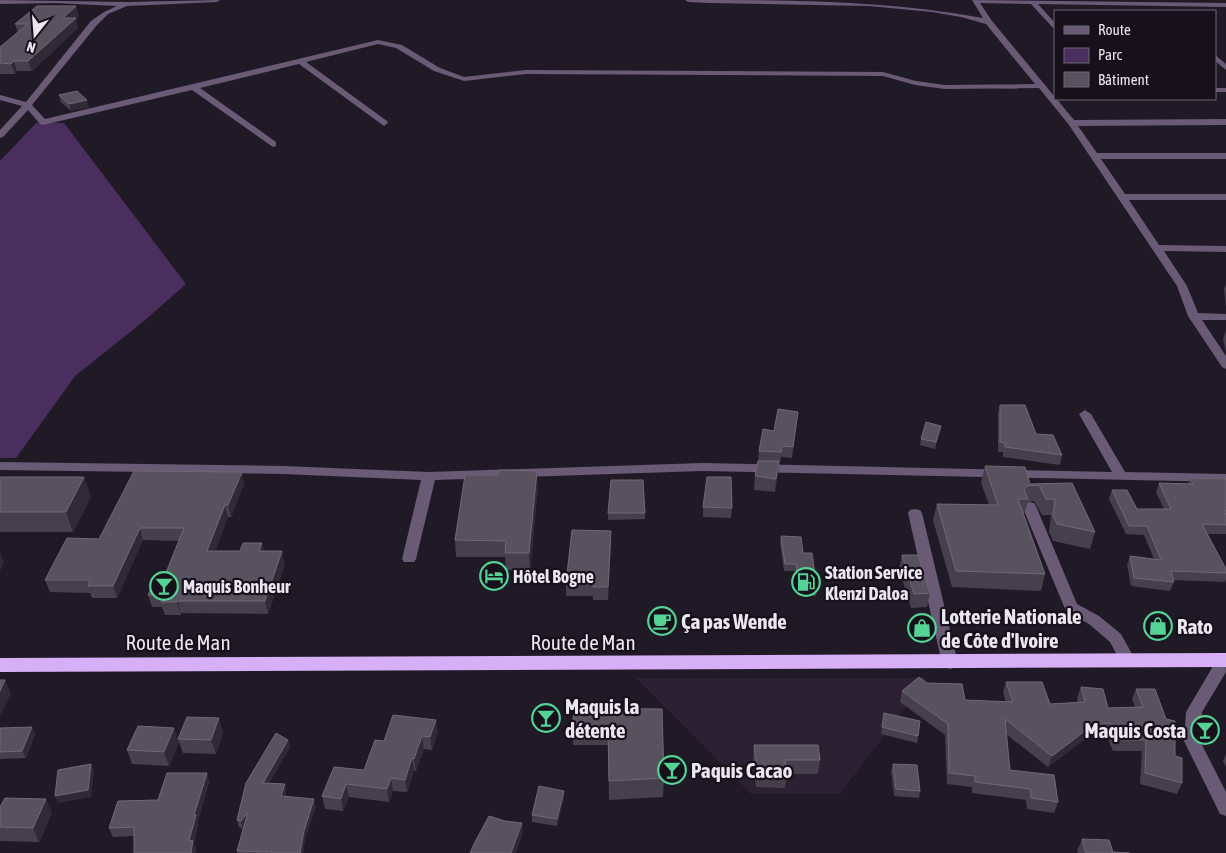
<svg xmlns="http://www.w3.org/2000/svg" width="1226" height="853" font-family="'Asap Condensed',sans-serif">
<style>
.built{fill:#2b2133}
.green{fill:#492e5e}
.lines{fill:none;stroke-linecap:round;stroke-linejoin:round}
.street{fill:#695a76;fill-rule:evenodd}
.highway{fill:#d6aff6;fill-rule:evenodd}
.wall{fill:#46404d}
.shaded-wall{fill:#302936}
.building{fill:#58525f;stroke:#6f6975}
.labels{text-anchor:middle;dominant-baseline:central;stroke-width:4.5;stroke-linejoin:round;paint-order:stroke}
.poi-label{font-size:18px;font-weight:bold;fill:#ebe7ef;stroke:#17111c;text-anchor:start}
.near-poi-label{font-size:21px;font-weight:bold;fill:#ebe7ef;stroke:#17111c;text-anchor:start}
.near-street-label{font-size:21px;fill:#ebe7ef;stroke:#17111c}
</style>
<rect width="100%" height="100%" fill="#201a26"/>
<path class="built" d="M636,678H928L840,794H751Z"/>
<path class="green" d="M36,123H64L186,284L144,321L75,376L16,458H0V161Z"/>
<g class="lines">
<path class="street" d="M0,0L127,2L220,0L217,2L127,6L108,14L97,25L32,105L45,119L378,40L402,45L440,68L464,77L526,70L883,72L916,81L945,85L1035,84L986,24L961,17L932,12L869,6L709,3L688,2L685,0C784,0 886,0 983,18L972,0L1226,3V7L1038,4L1055,23V30L1031,4L980,3L992,21L1074,120L1226,119V125L1078,126L1097,153H1226V159H1101L1125,194H1226V200H1129L1159,245L1226,246V252L1164,251L1187,286L1198,313L1226,314V320H1202L1226,356V369L1222,367L1188,316L1177,286L1069,125L1039,88L945,89L915,85L883,76L526,74L464,81L434,71L396,48L378,44L306,62L387,121L388,123L384,126L299,64L200,88L276,142V146L273,147L192,90L43,125L40,124L28,110L3,137L0,138V130L22,106L0,100V95L26,102L91,21L104,12L117,6L54,3L0,4Z
M1215,55L1226,64V70L1215,61Z
M1215,88H1226V92H1215Z
M1085,410L1091,414L1125,472L1226,474V482L702,471L435,480L416,559L414,562H404L402,559L421,480L283,474L0,470V462L283,466L429,472L702,463L1112,472L1079,414Z
M1029,502L1034,503L1036,506L1077,604L1099,616L1121,634L1136,661L1134,665L1128,667L1122,665L1110,642L1089,624L1066,611L1022,506L1024,503Z
M915,509L920,510L922,513L958,663L956,667L950,669L944,667L942,663L908,513L910,510Z
M1225,654L1226,672L1202,712L1200,741L1226,792V816L1220,814L1184,741L1186,712L1219,656Z"/>
<path class="highway" d="M1226,653V667L0,672V658Z"/>
</g>
<path class="wall" d="M79,16L76,19L78,28L32,71H17L15,74H0V47L18,33L15,24Z
M59,95L89,107L71,111L61,102Z
M1226,284V307L1224,289Z
M1226,330V353L1223,339Z
M1000,405L1062,455L1060,465L1003,457V452H998V414Z
M798,412L792,458L781,457L780,463H779L775,492L754,490L755,476L758,461L759,451L774,431Z
M939,432L935,449L920,445L921,439Z
M985,466L1030,484L1072,483L1095,532L1090,549L1053,541L1049,532L1051,515H1042L1034,501L1028,502L1024,515L1045,574L1041,591L952,587L933,520L937,504L989,505L981,483Z
M242,472L244,484L231,517H228L215,551H264L285,564L268,614L181,613V615H165L162,607H152L148,595L165,575L179,541L143,540L117,598H92L90,593L50,592L45,580Z
M0,477H84L91,497L73,532H0Z
M1190,478L1226,479V534H1207L1226,569V579L1225,582L1173,580L1174,582L1170,591L1131,586L1127,565L1130,556L1154,559L1144,535L1126,534L1109,499L1112,490L1137,509H1164L1156,492L1159,483L1188,484Z
M538,487L530,570H506L505,557H456L455,540Z
M703,507L732,508L731,518L703,517Z
M608,513H645V519L608,520Z
M781,536L803,553L817,589L816,596L798,595L795,571H784L780,543Z
M611,544L608,600H593V596H566V583Z
M902,555L930,593L927,607L911,608L899,569Z
M1006,682L1050,704L1078,703L1077,698L1081,687L1108,708L1135,707L1132,699L1136,689L1175,756L1182,783L1177,794L1140,784L1142,751H1113L1106,734L1089,736L1048,767L1006,734L1010,770L1058,802L1054,813L1027,809L1026,800L972,793V787L947,784L945,735L900,702L902,691L927,683L965,700L1006,702L1003,692Z
M662,709L664,778L663,797L609,800L608,745H573L572,726Z
M884,713L918,736L917,743L881,734Z
M0,728L35,734L26,758L0,759Z
M223,732L216,754L183,753L178,739Z
M438,732L432,750L424,749L416,771H414L407,792L393,791L389,802L349,797L343,811L325,809L322,796L364,770L384,741Z
M288,740L290,747L269,783L286,791L285,797L316,806L305,838L303,853H238L237,851L243,829L239,827L237,820Z
M179,742L169,766L132,764L127,750Z
M754,745L820,760L818,774H787L785,788L756,787L753,759Z
M1226,754V767L1223,761Z
M893,764L920,791L919,798L894,796L891,771Z
M207,773L209,782L198,821V824L194,843L196,850V853H134V836L113,837L109,828L158,800Z
M564,798L557,826L532,822V815Z
M0,807L52,813L39,842L0,841Z
M1082,839L1113,852L1130,853H1078L1077,851Z"/>
<path class="shaded-wall" d="M76,6L79,16L76,19L78,28L32,71L28,61L63,18Z
M14,61L17,71L15,74L11,64Z
M87,100L89,107L71,111L69,104Z
M779,461L778,474L775,492L776,479Z
M537,471L538,487L530,570L529,553Z
M242,472L244,484L231,517L228,505Z
M84,477L91,497L73,532L66,512Z
M225,505L228,517L211,563L207,551Z
M140,528L143,540L117,598L113,586Z
M611,531V544L608,600V587Z
M262,543L265,555L259,551Z
M282,551L285,564L268,614L265,601Z
M0,552L4,563L0,571Z
M178,601L181,613V615L177,602Z
M5,680L11,694L1,715L0,712V691Z
M219,718L223,732L216,754L211,740Z
M436,720L438,732L432,750L430,737Z
M1093,725L1089,736L1048,767L1052,756Z
M32,727L35,734L26,758L22,751Z
M174,728L179,742L169,766L164,752Z
M422,736L424,749L416,771L414,759Z
M288,740L290,747L265,790L263,783Z
M412,758L414,771L407,792L405,780Z
M91,764L94,771L91,797L58,803L55,796Z
M207,773L209,782L198,821V824L194,843L196,850V853H191L189,841L194,815Z
M391,778L393,791L389,802L387,789Z
M285,784L286,791L283,803L281,796Z
M346,784L349,797L343,811L341,799Z
M564,791V798L557,826V819Z
M46,799L52,813L39,842L33,828Z
M314,799L316,806L305,838L303,853H300L304,831Z
M248,812L243,829L241,821Z
M522,823L523,833L516,853H511Z"/>
<path class="building" d="M37,6H76L63,18H76L28,61H14L11,64L0,63V47L28,24H15Z
M77,91L87,100L69,104L59,95Z
M1000,405H1025L1036,434L1053,435L1062,455L1005,447V443L1000,442Z
M778,409L798,412L793,447L782,446L781,452L759,451L763,429L774,431Z
M926,422L941,426L936,442L921,439Z
M758,461H779L776,479L755,476Z
M985,466L1025,467L1030,484L1072,483L1095,532L1057,524L1053,515L1055,499H1046L1039,485L1027,486L1024,490L1028,499H1018L1045,574L956,571L937,504L998,505Z
M499,470L537,471L529,553H505L506,541L455,540L465,475H498Z
M134,471L242,472L228,505H225L207,551H240L243,543H262L259,551H282L265,601H178L177,602H161L164,595H148L157,575H165L184,528H140L113,586H88L90,580H45L67,538L99,539Z
M0,477H84L66,512H0Z
M707,477H731L732,508L703,507Z
M1190,478L1226,479V511H1224L1226,515V525L1202,524L1226,569V573L1171,571L1174,582L1134,578L1130,556L1161,560L1147,526H1129L1112,490H1127L1137,509H1171L1159,483L1193,484Z
M611,480H643L645,513H608Z
M572,530L611,531L608,587H593V584L566,583Z
M781,536L801,537L803,553H812L817,589L799,588L796,564H785Z
M902,555H918L930,593L914,594Z
M919,677L927,683L962,684L965,700L1013,702L1006,682H1042L1050,704L1085,702L1081,687L1103,689L1108,708L1143,707L1136,689H1155L1166,719L1175,721V756L1182,758V783L1145,773L1146,740H1117L1110,723L1093,725L1052,756L1005,719L1010,770L1054,775L1058,802L1031,798L1030,789L975,782V776L949,773L948,724L902,691Z
M0,680H5L0,691Z
M575,708L662,709L664,778L609,781L608,726H572Z
M884,713L920,721L918,736L882,727Z
M393,715L436,720L430,737L422,736L414,759L412,758L405,780L391,778L387,789L346,784L341,799L322,796L334,767L364,770L375,740L384,741Z
M187,717L219,718L211,740L178,739Z
M138,726L174,728L164,752L127,750Z
M32,727L22,751L0,752V728Z
M276,733L288,740L263,783L285,784L281,796L314,799L304,831L300,853H272V852L237,851L248,812L241,821L237,820L246,783Z
M754,745H818L820,760H785L787,774L758,773Z
M91,764L88,790L55,796L58,770Z
M893,764L917,765L920,791L896,789Z
M167,773H207L194,815H196L189,841L193,840L191,853H134V827L109,828L118,801L158,800Z
M539,786L564,791L557,819L532,815Z
M5,798L46,799L33,828L0,827V807Z
M489,816L505,821L522,823L511,853H470L474,844Z
M1082,839L1109,840L1113,852L1130,853H1086Z"/>
<defs>
<symbol id="hotel-ring" viewBox="-11 -11 22 22"><circle r="9.5" fill="#17111c" stroke="#54d395" stroke-width="1.5"/><path d="M-6-4.5h1.5V1H6V5H4.5V3h-9V5H-6ZM-4 0a1.8 1.8 0 1 1 3.6 0ZM.5 0V-2.5h3Q6-2.5 6 0Z" fill="#54d395"/></symbol>
<symbol id="fuel-ring" viewBox="-11 -11 22 22"><circle r="9.5" fill="#17111c" stroke="#54d395" stroke-width="1.5"/><path d="M-5.5-6h7V0h2V4h1.3V-2.5L3-4.5l.8-.8L6-3V5H2.5V1h-1V6h-7ZM-4.2-4.7v3.2H.2V-4.7Z" fill="#54d395"/></symbol>
<symbol id="bar-ring" viewBox="-11 -11 22 22"><circle r="9.5" fill="#17111c" stroke="#54d395" stroke-width="1.5"/><path d="M-6-5H6L.8 .8V4.5H3.5V6h-7V4.5H-.8V.8Z" fill="#54d395"/></symbol>
<symbol id="cafe-ring" viewBox="-11 -11 22 22"><circle r="9.5" fill="#17111c" stroke="#54d395" stroke-width="1.5"/><path d="M-5.5-4.5H6V0H3Q3 3.5 0 3.5H-2.5Q-5.5 3.5-5.5 0ZM3-3.2v2h1.7v-2ZM-6 4.5H4V6H-6Z" fill="#54d395"/></symbol>
<symbol id="shop-ring" viewBox="-11 -11 22 22"><circle r="9.5" fill="#17111c" stroke="#54d395" stroke-width="1.5"/><path d="M-5-2.5h2.3a2.7 3.5 0 0 1 5.4 0H5L5.5 6h-11ZM-1.5-2.5h3a1.5 2.3 0 0 0-3 0Z" fill="#54d395"/></symbol>
</defs>
<g fill-rule="evenodd">
<use href="#hotel-ring" x="478" y="560" width="32" height="32"/>
<use href="#fuel-ring" x="790" y="566" width="32" height="32"/>
<use href="#bar-ring" x="148" y="570" width="32" height="32"/>
<use href="#cafe-ring" x="646" y="605" width="32" height="32"/>
<use href="#shop-ring" x="1142" y="610" width="32" height="32"/>
<use href="#shop-ring" x="906" y="612" width="32" height="32"/>
<use href="#bar-ring" x="530" y="702" width="32" height="32"/>
<use href="#bar-ring" x="1189" y="714" width="32" height="32"/>
<use href="#bar-ring" x="656" y="754" width="32" height="32"/>
</g>
<g class="labels">
<g class="poi-label">
<text x="825" y="572">Station Service<tspan x="825" dy="21">Klenzi Daloa</tspan></text>
<text x="513" y="576">Hôtel Bogne</text>
<text x="183" y="586">Maquis Bonheur</text>
</g>
<g class="near-poi-label">
<text x="941" y="616">Lotterie Nationale<tspan x="941" dy="24">de Côte d'Ivoire</tspan></text>
<text x="681" y="621">Ça pas Wende</text>
<text x="1177" y="626">Rato</text>
<text x="565" y="706">Maquis la<tspan x="565" dy="24">détente</tspan></text>
<text x="1186" y="730" text-anchor="end">Maquis Costa</text>
<text x="691" y="770">Paquis Cacao</text>
</g>
<g class="near-street-label">
<text x="178" y="642">Route de Man</text>
<text x="583" y="642">Route de Man</text>
</g>
</g>
<rect x="1054" y="10" width="162" height="90" fill="#17111c" stroke="#6c6770"/>
<rect x="1064" y="26" width="25" height="8" fill="#695a76" stroke="#6c6770"/>
<text x="1098" y="35" font-size="15" fill="#ebe7ef">Route</text>
<rect x="1064" y="48" width="25" height="15" fill="#492e5e" stroke="#6c6770"/>
<text x="1098" y="60" font-size="15" fill="#ebe7ef">Parc</text>
<rect x="1064" y="72" width="25" height="15" fill="#58525f" stroke="#6c6770"/>
<text x="1098" y="85" font-size="15" fill="#ebe7ef">Bâtiment</text>
<g transform="translate(35 35) rotate(197)" stroke="#17111c" stroke-width="4" paint-order="stroke">
<path d="M0-4L9 19L0 12L-9 19Z" fill="#ebe7ef"/>
<text y="-8" font-size="14" font-weight="bold" text-anchor="middle" fill="#ebe7ef">N</text>
</g>
</svg>
